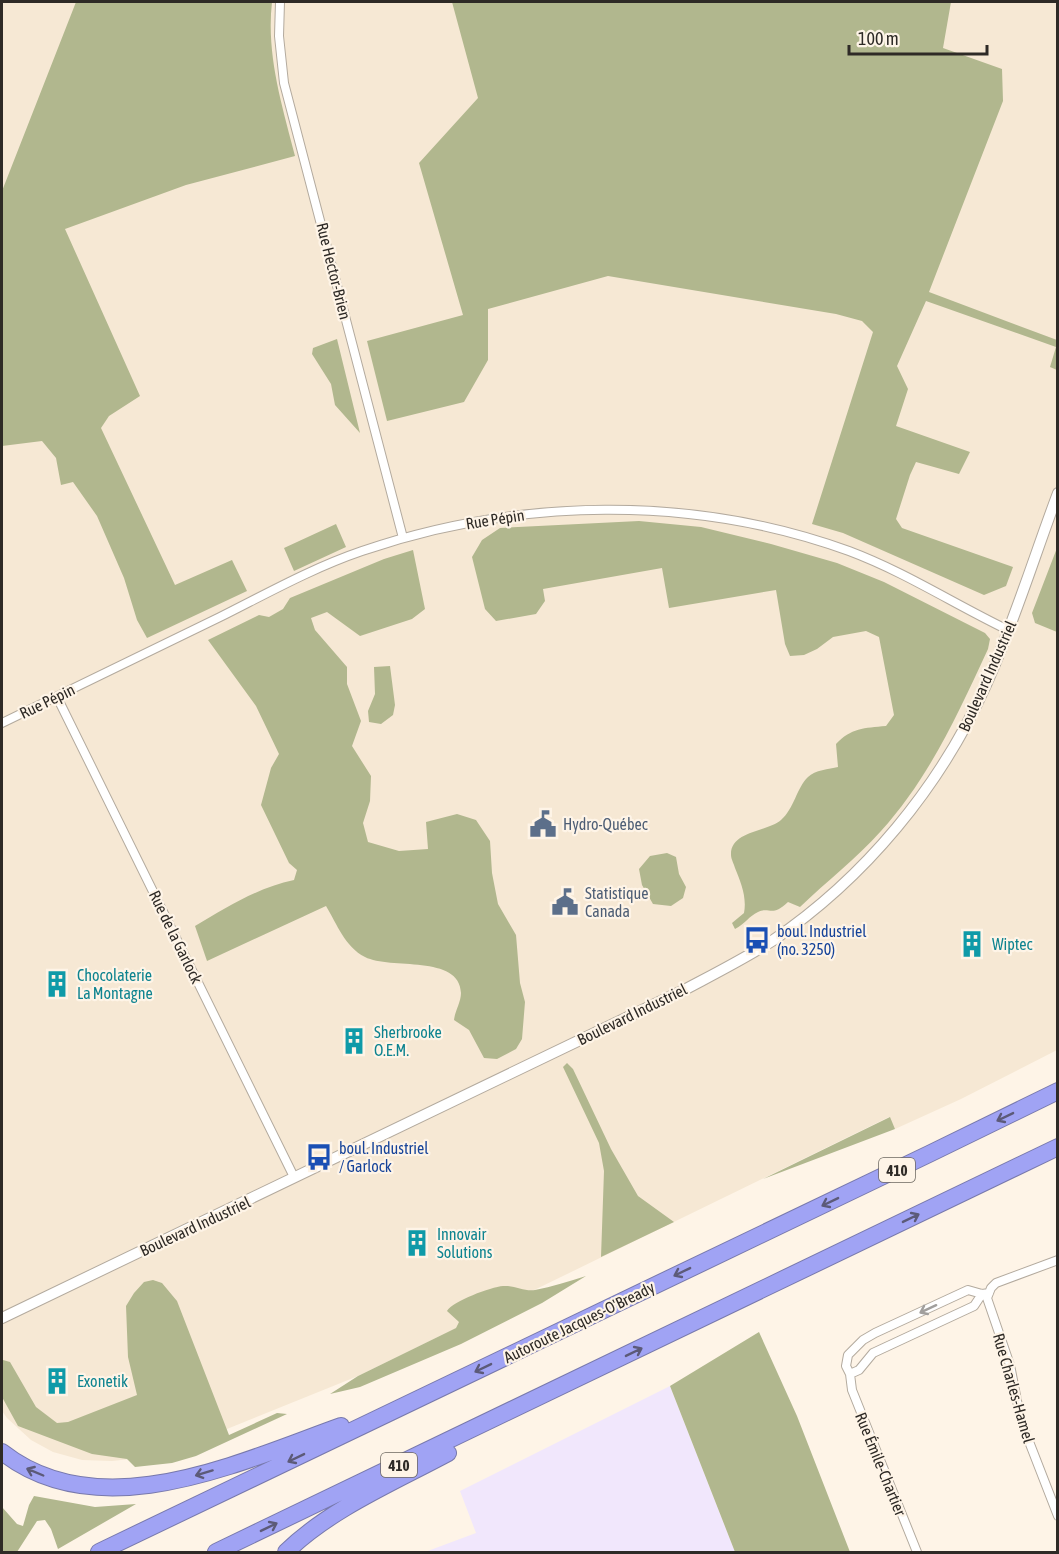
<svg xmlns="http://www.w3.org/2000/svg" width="1059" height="1554" font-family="'Asap Condensed',sans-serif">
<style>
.commercial{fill:#f1e7fc}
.built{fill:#f6e8d4}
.forest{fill:#b1b78e}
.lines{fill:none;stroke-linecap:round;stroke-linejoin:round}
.minor-casing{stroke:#b3aa9e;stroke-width:10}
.tertiary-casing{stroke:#b3aa9e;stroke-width:12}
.motorway-casing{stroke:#7879ac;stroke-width:18}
.minor{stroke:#fff;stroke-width:8}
.tertiary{stroke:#fff;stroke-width:10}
.motorway{stroke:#a0a3f4;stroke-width:16}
.oneway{stroke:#5c5a78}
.oneway2{stroke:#a19f9d}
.labels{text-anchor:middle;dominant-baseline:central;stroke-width:4.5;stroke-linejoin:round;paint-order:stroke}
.shield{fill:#fef4e7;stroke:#6c6760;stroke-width:1.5}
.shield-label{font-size:15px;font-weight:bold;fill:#2e2a26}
.street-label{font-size:16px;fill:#2e2a26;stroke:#fef4e7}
.service-label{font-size:16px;fill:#4e5e75;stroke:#fef4e7;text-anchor:start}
.transit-label{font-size:16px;fill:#164399;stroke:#fef4e7;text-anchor:start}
.culture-label{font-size:16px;fill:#0d838f;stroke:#fef4e7;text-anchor:start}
</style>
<rect width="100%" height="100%" fill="#fef4e7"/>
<path class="commercial" d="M670,1386L735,1552H425L476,1533L460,1491Z"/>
<path class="built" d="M2,2H1057V1050L961,1099L895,1129L889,1117L358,1376L175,1450L140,1458L112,1461L82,1460L53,1452L31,1440L7,1418L2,1411Z"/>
<path class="forest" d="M76,2H272C266,55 282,105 295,156L186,185L65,229L140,396L109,416L101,428L175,585L232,560L247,591L147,638L137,620L124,578L97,516L73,482L61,485L56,458L42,441L2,446V191Z
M452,2H951L943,48L1002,69L1003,101L929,292L1057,340V370L1050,367L1056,347L926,301L897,366L908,389L896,426L970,452L959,474L916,462L910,475L896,519L902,528L1013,567L1006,586L984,595L843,533L812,524L873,332L862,321L836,314L608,276L488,309V360L464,402L387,421L367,341L463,315L419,163L478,98Z
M337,339L360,433L335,405L331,384L312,354L313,348Z
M639,521L701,527L771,544L837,563L884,582L985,633L990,639L988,649C958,714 929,778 881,831C856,859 827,881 800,907L788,902C771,918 770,906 758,912C749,916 745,924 735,929L732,923L744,913C747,897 741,883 735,868C734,864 731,859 731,855C730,831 767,832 781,820C794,809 797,787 808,777C815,770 829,769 838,767L836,744C851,728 864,728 886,726L894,715L879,637L866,631L833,637L817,649L804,655L790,656L785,644L776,590L669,608L662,568L543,589L545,601L536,614L496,621L485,609L472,557L482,540L500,528Z
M336,524L346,547L294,571L284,548Z
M1057,548L1058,632H1057L1035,623L1032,613Z
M413,550L425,609L412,619L360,636L327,612L311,618L315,630L347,667V684L361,721L352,746L371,776L370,801L363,823L368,842L399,851L428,849L426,822L457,814L476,820L490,841L492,873L498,904L516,935L520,983L525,1002L522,1039L516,1049L497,1059L484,1058L469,1030L454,1020C455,1011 461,1002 461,993C460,954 390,970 365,957C345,947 337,924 326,906L207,961L195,926C227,907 257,888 294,880L297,870L289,863L261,805L271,768L279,754L256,706L208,640L259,615L269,617L283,609L290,598L384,559Z
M390,666L395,705L393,715L381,724L369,722L368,711L375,694L374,667Z
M667,853L676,857L679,874L686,887L683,898L671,906L653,904L642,885L639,869L650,856Z
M567,1063L573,1069L611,1149L638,1196L674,1222L601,1257L604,1171L599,1143L563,1067Z
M890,1117L895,1129L763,1179Z
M586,1276L542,1303L461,1344L360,1387L330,1394L358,1376L456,1328L459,1322L447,1311C453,1301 491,1287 503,1286C514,1285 525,1292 535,1290C552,1287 569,1281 586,1276Z
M153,1280L162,1283L177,1301L229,1435L277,1413L287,1414L196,1456L172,1463L135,1467L127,1459L92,1454L18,1426L2,1397V1363L3,1360L10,1362L36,1407L57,1423L68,1422L137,1395L128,1357L126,1306L134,1293L144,1282Z
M759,1332L797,1416L850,1552H735L670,1386Z
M34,1496L95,1507L136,1504L58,1549L51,1529L45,1520L37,1521L17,1552H2V1507L17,1524L23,1526L29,1505Z"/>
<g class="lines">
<defs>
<path id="minor" d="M280,2L279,36L284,83L403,538
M57,697L294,1177
M2,723C74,688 147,653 220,617C266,594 312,568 362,551C518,498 692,494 849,551C905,572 954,604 1008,630
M1058,1260L996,1283L991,1288L987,1298L1010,1365L1021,1421L1058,1516
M850,1374L859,1370L873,1353L974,1306L982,1294
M917,1552L852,1390L850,1374L846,1366L848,1355L863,1340L875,1333L968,1290L982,1294L989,1293"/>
<path id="tertiary" d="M2,1318L684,990C714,974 744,959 772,941C865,878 940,787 986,685C1014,623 1034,557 1058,493"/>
<path id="motorway" d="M2,1452C100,1529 240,1462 341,1426
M99,1552L929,1154L1058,1091
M216,1552L1058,1147
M286,1552C330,1509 394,1482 448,1453"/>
</defs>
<use href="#minor" class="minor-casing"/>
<use href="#tertiary" class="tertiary-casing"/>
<use href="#motorway" class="motorway-casing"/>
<use href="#minor" class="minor"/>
<use href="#tertiary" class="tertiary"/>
<use href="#motorway" class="motorway"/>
</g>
<defs><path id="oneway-shaft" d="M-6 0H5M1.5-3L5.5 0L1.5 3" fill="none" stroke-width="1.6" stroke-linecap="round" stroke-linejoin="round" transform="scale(1.5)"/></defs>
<g class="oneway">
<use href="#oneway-shaft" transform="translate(1005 1117) rotate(154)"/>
<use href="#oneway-shaft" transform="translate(830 1202) rotate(154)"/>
<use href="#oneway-shaft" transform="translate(911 1218) rotate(-26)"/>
<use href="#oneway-shaft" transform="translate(682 1272) rotate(154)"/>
<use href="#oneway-shaft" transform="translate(634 1352) rotate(-26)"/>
<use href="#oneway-shaft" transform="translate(483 1368) rotate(154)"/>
<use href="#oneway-shaft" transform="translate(296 1458) rotate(154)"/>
<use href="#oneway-shaft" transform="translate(35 1472) rotate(-157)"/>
<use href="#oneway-shaft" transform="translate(204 1473) rotate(163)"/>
<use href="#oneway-shaft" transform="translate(269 1527) rotate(-26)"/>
</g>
<use class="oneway2" href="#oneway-shaft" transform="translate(928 1309) rotate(155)"/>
<defs>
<symbol id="civic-bare" viewBox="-9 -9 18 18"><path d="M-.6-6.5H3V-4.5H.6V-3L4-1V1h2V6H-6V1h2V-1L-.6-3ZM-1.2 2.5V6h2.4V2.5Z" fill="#5c6f8a" stroke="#fef4e7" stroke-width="2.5" paint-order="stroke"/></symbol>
<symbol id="bus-bare" viewBox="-9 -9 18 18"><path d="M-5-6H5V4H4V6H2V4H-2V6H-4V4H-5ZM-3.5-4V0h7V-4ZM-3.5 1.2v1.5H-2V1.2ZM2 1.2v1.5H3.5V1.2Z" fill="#1a4fb4" stroke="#fef4e7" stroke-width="2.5" paint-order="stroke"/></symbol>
<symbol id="building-bare" viewBox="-9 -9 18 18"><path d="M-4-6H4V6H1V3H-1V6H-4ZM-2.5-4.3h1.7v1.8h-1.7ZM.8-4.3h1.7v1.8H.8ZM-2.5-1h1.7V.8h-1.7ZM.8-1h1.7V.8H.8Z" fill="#0f9aa8" stroke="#fef4e7" stroke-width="2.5" paint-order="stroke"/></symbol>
</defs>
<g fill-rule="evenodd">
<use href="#civic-bare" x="524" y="805" width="38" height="38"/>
<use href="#civic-bare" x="546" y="883" width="38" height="38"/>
<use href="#bus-bare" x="738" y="921" width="38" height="38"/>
<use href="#building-bare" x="953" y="925" width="38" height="38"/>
<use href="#building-bare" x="38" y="965" width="38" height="38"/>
<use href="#building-bare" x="335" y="1022" width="38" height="38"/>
<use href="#bus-bare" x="300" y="1138" width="38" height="38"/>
<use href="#building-bare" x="398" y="1224" width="38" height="38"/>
<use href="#building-bare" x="38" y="1362" width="38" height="38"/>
</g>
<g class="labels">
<g class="shield">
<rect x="879" y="1158" width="36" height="24" rx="4.5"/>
<rect x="381" y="1453" width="36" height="24" rx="4.5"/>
</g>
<g class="shield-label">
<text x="897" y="1170">410</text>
<text x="399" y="1465">410</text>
</g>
<g class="street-label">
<text transform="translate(334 271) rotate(76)">Rue Hector-Brien</text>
<text transform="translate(495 519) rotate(-9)">Rue Pépin</text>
<text transform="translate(987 676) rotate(-66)">Boulevard Industriel</text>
<text transform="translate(47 701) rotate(-26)">Rue Pépin</text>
<text transform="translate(176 937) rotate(64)">Rue de la Garlock</text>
<text transform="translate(632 1014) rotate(-26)">Boulevard Industriel</text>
<text transform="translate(195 1226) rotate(-25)">Boulevard Industriel</text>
<text transform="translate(579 1322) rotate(-26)">Autoroute Jacques-O'Bready</text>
<text transform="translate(1014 1388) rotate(74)">Rue Charles-Hamel</text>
<text transform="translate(881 1464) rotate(68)">Rue Émile-Chartier</text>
</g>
<g class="service-label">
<text x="563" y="824">Hydro-Québec</text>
<text x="585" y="893">Statistique<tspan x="585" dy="18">Canada</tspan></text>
</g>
<g class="transit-label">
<text x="777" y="931">boul. Industriel<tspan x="777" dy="18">(no. 3250)</tspan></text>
<text x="339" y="1148">boul. Industriel<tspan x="339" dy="18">/ Garlock</tspan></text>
</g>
<g class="culture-label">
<text x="992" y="944">Wiptec</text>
<text x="77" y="975">Chocolaterie<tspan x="77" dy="18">La Montagne</tspan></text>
<text x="374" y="1032">Sherbrooke<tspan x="374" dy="18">O.E.M.</tspan></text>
<text x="437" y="1234">Innovair<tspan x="437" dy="18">Solutions</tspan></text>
<text x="77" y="1381">Exonetik</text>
</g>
</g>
<rect width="1059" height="1554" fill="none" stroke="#2e2a26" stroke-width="6"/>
<path d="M849 45v9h138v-9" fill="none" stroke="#2e2a26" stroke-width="3"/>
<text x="858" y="45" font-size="18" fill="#2e2a26" stroke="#fef4e7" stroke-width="4.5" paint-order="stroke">100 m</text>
</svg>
